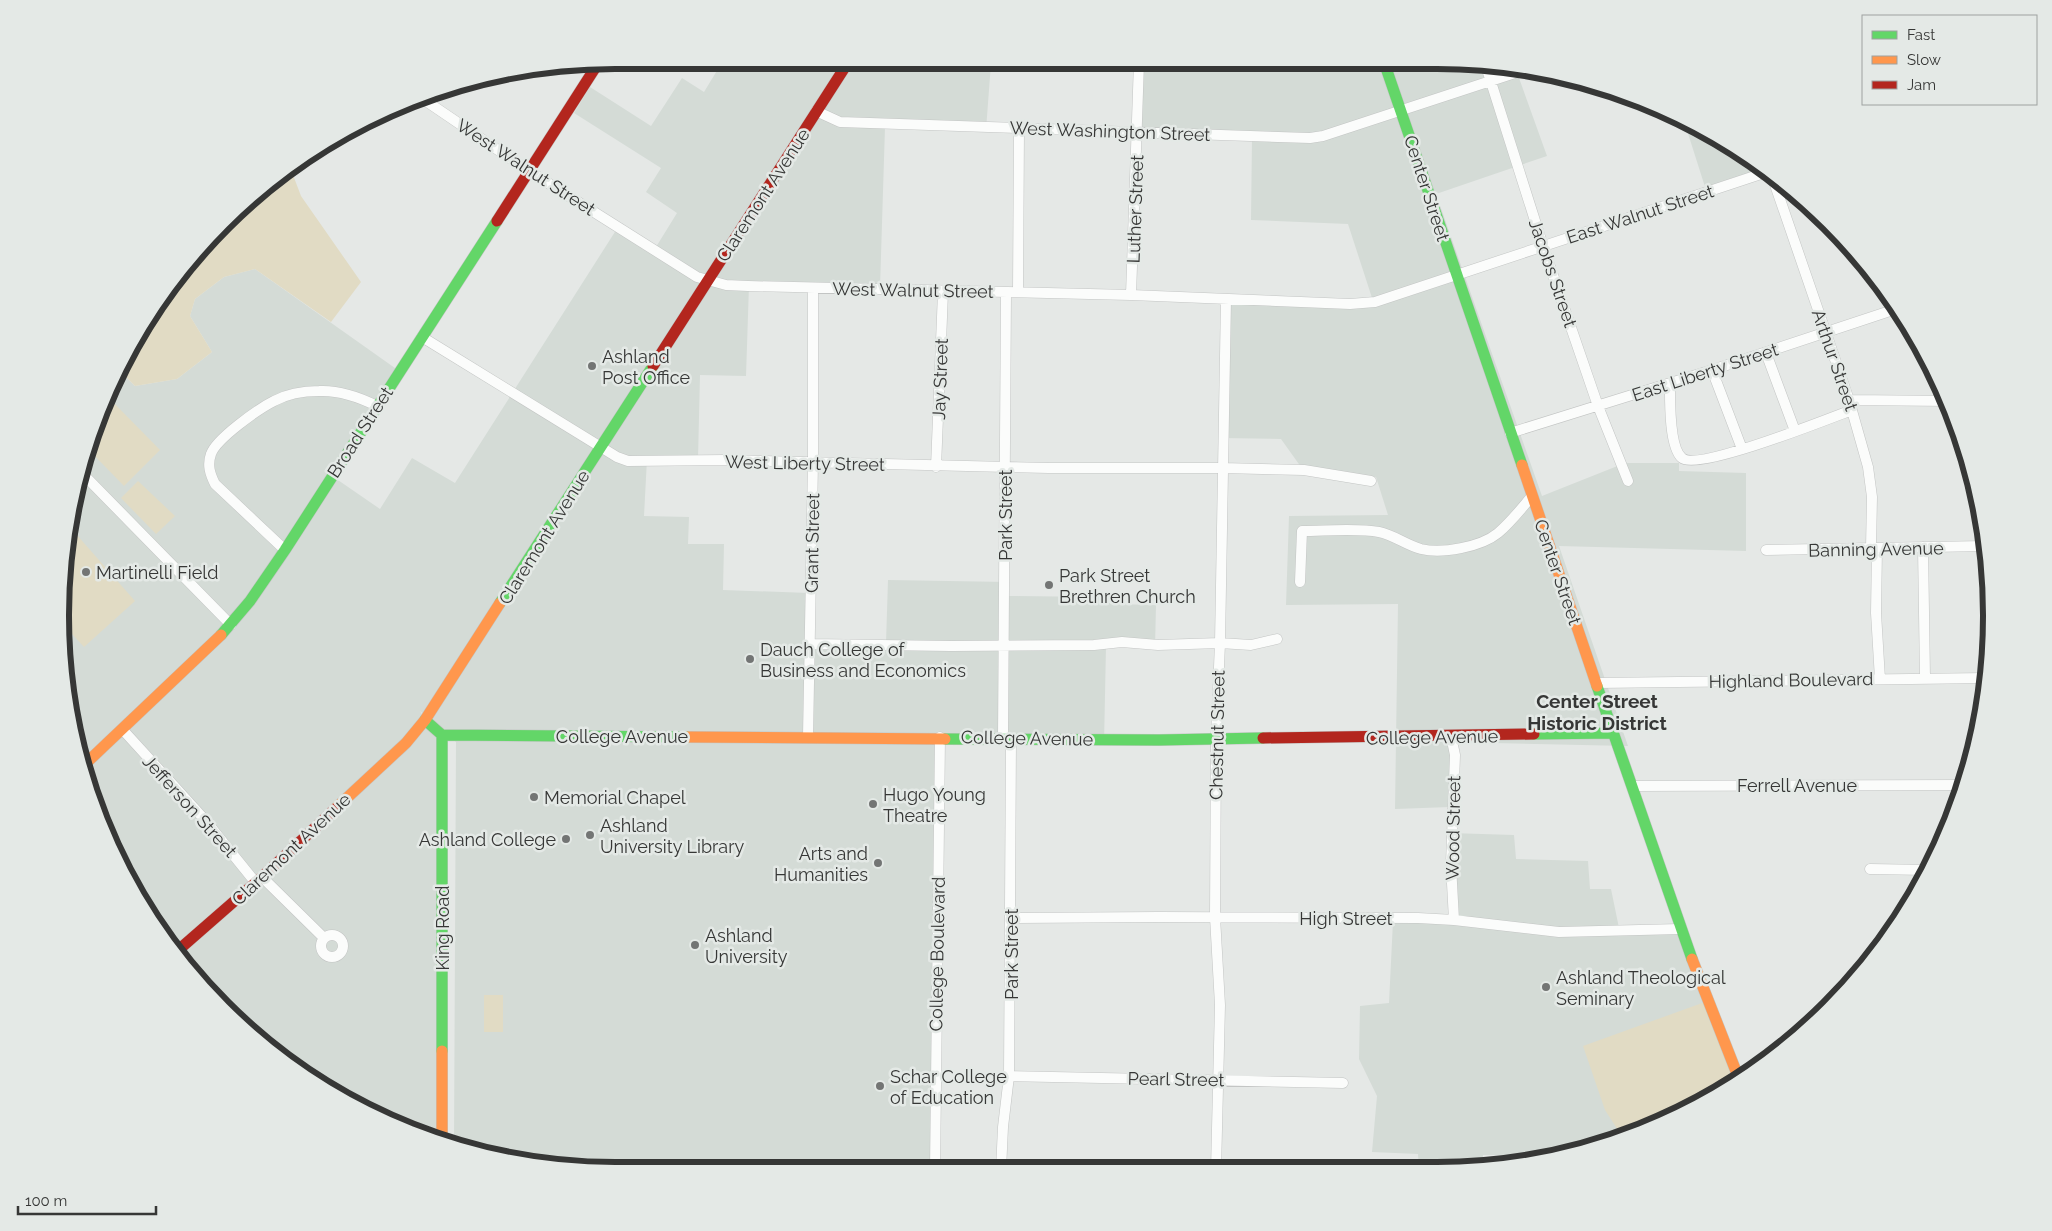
<svg xmlns="http://www.w3.org/2000/svg" width="2052" height="1231" font-family="Raleway,sans-serif">
<style>
.built{fill:#d4dbd6}
.green{fill:#e1dbc4}
.lines{fill:none;stroke-linecap:round;stroke-linejoin:round}
.street-casing{stroke:#c3c5c4;stroke-width:11}
.fast-casing{stroke:#c3c5c4;stroke-width:12}
.slow-casing{stroke:#c3c5c4;stroke-width:12}
.jam-casing{stroke:#c3c5c4;stroke-width:12}
.street{stroke:#fbfcfb;stroke-width:10}
.fast{stroke:#63d668;stroke-width:11}
.slow{stroke:#ff974d;stroke-width:11}
.jam{stroke:#b3261e;stroke-width:11}
.poi-dot{fill:#737574;stroke:#e4e9e6;stroke-width:2}
.labels{text-anchor:middle;dominant-baseline:central;stroke-width:5;stroke-linejoin:round;paint-order:stroke}
.street-label{font-size:18px;fill:#363736;stroke:#e4e9e6}
.poi-label{font-size:18px;fill:#363736;stroke:#e4e9e6;text-anchor:start}
.neighbourhood-label{font-size:19px;font-weight:bold;fill:#363736;stroke:#e4e9e6}
.rim{fill:none;stroke:#363736;stroke-width:6}
</style>
<rect width="100%" height="100%" fill="#e5e8e6"/>
<path class="built" d="M1473,61L1533,73L1519,78L1547,156L1436,194L1542,496L1625,463H1679V471L1746,473V551L1559,546L1628,746L1451,742L1450,807L1395,809L1398,604L1286,605L1289,516L1388,515L1376,477L1301,467L1281,439L1221,438L1224,297L1374,304L1348,224L1251,220L1252,138L1139,133L1140,62Z
M991,63L986,130L885,127L880,288L749,285L746,376L700,375L698,459H647L644,516L689,517L688,544H724L723,590L809,593L808,642L886,643L888,580L1008,582V596L1099,597L1111,604L1156,605L1155,648L1106,646L1104,744L935,745L933,1170H579L454,1145L456,742L420,711L440,743L437,1141L307,1077L223,1008L175,953L134,893L90,794L71,724L60,616L65,543L89,437L121,372L135,386L177,379L212,352L190,316L195,299L224,277L255,269L402,373L335,478L380,509L412,458L455,483L620,224L656,247L677,213L646,192L661,168L574,113L590,87L651,126L682,78L704,92L721,64Z
M1685,124L1745,154L1765,170L1706,190Z
M1450,833L1514,835L1516,859L1588,861L1590,889H1611L1619,928L1680,929L1739,1079L1714,1097L1615,1142L1545,1155H1483L1482,1168L1473,1170H1419L1418,1154L1372,1152L1377,1096L1359,1059L1360,1006L1389,1003L1393,921H1450Z"/>
<path class="green" d="M290,167L301,196L361,282L331,322L255,269L224,277L195,299L190,316L212,352L177,379L135,386L121,372L154,307L223,223L278,175Z
M109,398L160,450L124,486L87,448L89,437Z
M138,481L175,516L156,534L121,498Z
M69,526L135,601L84,647L60,621L65,543Z
M484,995H503V1032H484Z
M1705,1002L1736,1081L1714,1097L1623,1138L1605,1110L1583,1046Z"/>
<g class="lines">
<defs>
<path id="street" d="M1485,63L1543,246L1598,406L1628,481
M420,97L529,171L697,277L726,285L748,286L1131,295L1350,304L1375,302L1767,172
M816,111L840,122L1310,138L1323,136L1521,71
M1772,176L1849,400L1868,467L1872,497L1871,548
M1018,292L1019,128
M1131,295L1139,62
M422,337L617,457L628,461L726,460L1049,468H1222L1304,470L1371,481
M1766,353L1795,431
M1712,370L1742,449
M1670,384C1670,400 1669,447 1682,458C1698,471 1828,419 1852,410
M1849,400L1949,401
M1510,433L1712,370L1899,308
M936,467L943,292
M81,472L231,625
M1923,547L1925,678
M1877,548L1876,613L1880,679
M285,550L215,484C210,474 207,465 211,454C216,439 258,409 274,401C287,394 304,391 319,391C339,390 359,397 377,406
M1766,550L1985,546
M1300,582L1302,531C1324,531 1358,528 1379,532C1394,535 1406,545 1421,549C1442,554 1481,547 1498,533C1511,522 1521,509 1532,496
M810,644L951,646L1094,645L1122,642L1158,645L1220,643L1251,645L1277,639
M1597,683L1986,678
M123,730L205,820L256,883
M1451,736L1455,755L1451,865L1454,920
M808,737L813,462V288
M1003,738L1006,292
M1632,786L1963,785
M1870,869L1928,870
M262,877L324,938
M1011,918L1159,917L1418,918L1454,920L1559,932L1680,929
M321 946a11 11 0 1 1 22 0a11 11 0 1 1-22 0Z
M1009,1076L1343,1083
M935,1170L940,737
M1001,1170L1003,1127L1009,1076L1011,738
M1216,1170L1220,1005L1215,917L1216,739L1220,643L1226,299"/>
<path id="fast" d="M1384,62L1522,465
M500,603L653,366
M221,635L250,601L285,550L497,221
M1597,686L1692,959
M425,720L442,735V1051
M1534,734L1613,733
M442,735L687,737
M945,739L1159,740L1263,738"/>
<path id="slow" d="M1522,465L1597,686
M687,737L945,739
M82,767L221,635
M335,809L406,743L425,720L500,603
M1692,959L1739,1079
M442,1051V1142"/>
<path id="jam" d="M497,221L597,65
M653,366L847,64
M1263,738L1534,734
M175,953L262,877L335,809"/>
</defs>
<use href="#street" class="street-casing"/>
<use href="#fast" class="fast-casing"/>
<use href="#slow" class="slow-casing"/>
<use href="#jam" class="jam-casing"/>
<use href="#street" class="street"/>
<use href="#fast" class="fast"/>
<use href="#slow" class="slow"/>
<use href="#jam" class="jam"/>
</g>
<g class="poi-dot">
<circle cx="592" cy="366" r="5"/>
<circle cx="86" cy="572" r="5"/>
<circle cx="1049" cy="585" r="5"/>
<circle cx="750" cy="659" r="5"/>
<circle cx="534" cy="797" r="5"/>
<circle cx="873" cy="804" r="5"/>
<circle cx="590" cy="835" r="5"/>
<circle cx="566" cy="839" r="5"/>
<circle cx="878" cy="863" r="5"/>
<circle cx="695" cy="945" r="5"/>
<circle cx="1546" cy="987" r="5"/>
<circle cx="880" cy="1086" r="5"/>
</g>
<g class="labels">
<g class="street-label">
<text transform="translate(1110 131) rotate(2)">West Washington Street</text>
<text transform="translate(526 167) rotate(33)">West Walnut Street</text>
<text transform="translate(1427 188) rotate(72)">Center Street</text>
<text transform="translate(763 195) rotate(-57)">Claremont Avenue</text>
<text transform="translate(1135 209) rotate(-88)">Luther Street</text>
<text transform="translate(1640 214) rotate(-18)">East Walnut Street</text>
<text transform="translate(1553 273) rotate(71)">Jacobs Street</text>
<text transform="translate(913 290) rotate(1)">West Walnut Street</text>
<text transform="translate(1835 360) rotate(71)">Arthur Street</text>
<text transform="translate(1705 372) rotate(-18)">East Liberty Street</text>
<text transform="translate(940 379) rotate(-88)">Jay Street</text>
<text transform="translate(360 432) rotate(-57)">Broad Street</text>
<text transform="translate(805 463) rotate(1)">West Liberty Street</text>
<text transform="translate(1005 515) rotate(-90)">Park Street</text>
<text transform="translate(544 537) rotate(-58)">Claremont Avenue</text>
<text transform="translate(812 543) rotate(-89)">Grant Street</text>
<text transform="translate(1876 549) rotate(-1)">Banning Avenue</text>
<text transform="translate(1558 572) rotate(71)">Center Street</text>
<text transform="translate(1791 680) rotate(-1)">Highland Boulevard</text>
<text transform="translate(1217 735) rotate(-89)">Chestnut Street</text>
<text x="622" y="736">College Avenue</text>
<text transform="translate(1432 737) rotate(-1)">College Avenue</text>
<text transform="translate(1027 738) rotate(1)">College Avenue</text>
<text x="1797" y="785">Ferrell Avenue</text>
<text transform="translate(190 806) rotate(48)">Jefferson Street</text>
<text transform="translate(1453 828) rotate(-89)">Wood Street</text>
<text transform="translate(291 849) rotate(-43)">Claremont Avenue</text>
<text x="1346" y="918">High Street</text>
<text transform="translate(442 928) rotate(-90)">King Road</text>
<text transform="translate(937 954) rotate(-89)">College Boulevard</text>
<text transform="translate(1011 954) rotate(-90)">Park Street</text>
<text transform="translate(1176 1079) rotate(1)">Pearl Street</text>
</g>
<g class="poi-label">
<text x="602" y="356">Ashland<tspan x="602" dy="21">Post Office</tspan></text>
<text x="96" y="572">Martinelli Field</text>
<text x="1059" y="575">Park Street<tspan x="1059" dy="21">Brethren Church</tspan></text>
<text x="760" y="649">Dauch College of<tspan x="760" dy="21">Business and Economics</tspan></text>
<text x="883" y="794">Hugo Young<tspan x="883" dy="21">Theatre</tspan></text>
<text x="544" y="797">Memorial Chapel</text>
<text x="600" y="825">Ashland<tspan x="600" dy="21">University Library</tspan></text>
<text x="556" y="839" text-anchor="end">Ashland College</text>
<text x="868" y="853" text-anchor="end">Arts and<tspan x="868" dy="21">Humanities</tspan></text>
<text x="705" y="935">Ashland<tspan x="705" dy="21">University</tspan></text>
<text x="1556" y="977">Ashland Theological<tspan x="1556" dy="21">Seminary</tspan></text>
<text x="890" y="1076">Schar College<tspan x="890" dy="21">of Education</tspan></text>
</g>
<g class="neighbourhood-label">
<text x="1597" y="701">Center Street<tspan x="1597" dy="22">Historic District</tspan></text>
</g>
</g>
<path d="M0 0H2052V1231H0ZM615 69H1437A546 546 0 0 1 1983 615V616A546 546 0 0 1 1437 1162H615A546 546 0 0 1 69 616V615A546 546 0 0 1 615 69Z" fill="#e4e9e6" fill-rule="evenodd"/>
<path class="rim" d="M615 69H1437A546 546 0 0 1 1983 615V616A546 546 0 0 1 1437 1162H615A546 546 0 0 1 69 616V615A546 546 0 0 1 615 69Z"/>
<rect x="1862" y="15" width="175" height="90" fill="#e4e9e6" stroke="#9ea2a0"/>
<rect x="1872" y="31" width="25" height="8" fill="#63d668" stroke="#9ea2a0"/>
<text x="1907" y="40" font-size="15" fill="#363736">Fast</text>
<rect x="1872" y="56" width="25" height="8" fill="#ff974d" stroke="#9ea2a0"/>
<text x="1907" y="65" font-size="15" fill="#363736">Slow</text>
<rect x="1872" y="81" width="25" height="8" fill="#b3261e" stroke="#9ea2a0"/>
<text x="1907" y="90" font-size="15" fill="#363736">Jam</text>
<path d="M18 1206v8h138v-8" fill="none" stroke="#363736" stroke-width="2.5"/>
<text x="25" y="1206" font-size="15" fill="#363736" stroke="#e4e9e6" stroke-width="4" paint-order="stroke">100 m</text>
</svg>
